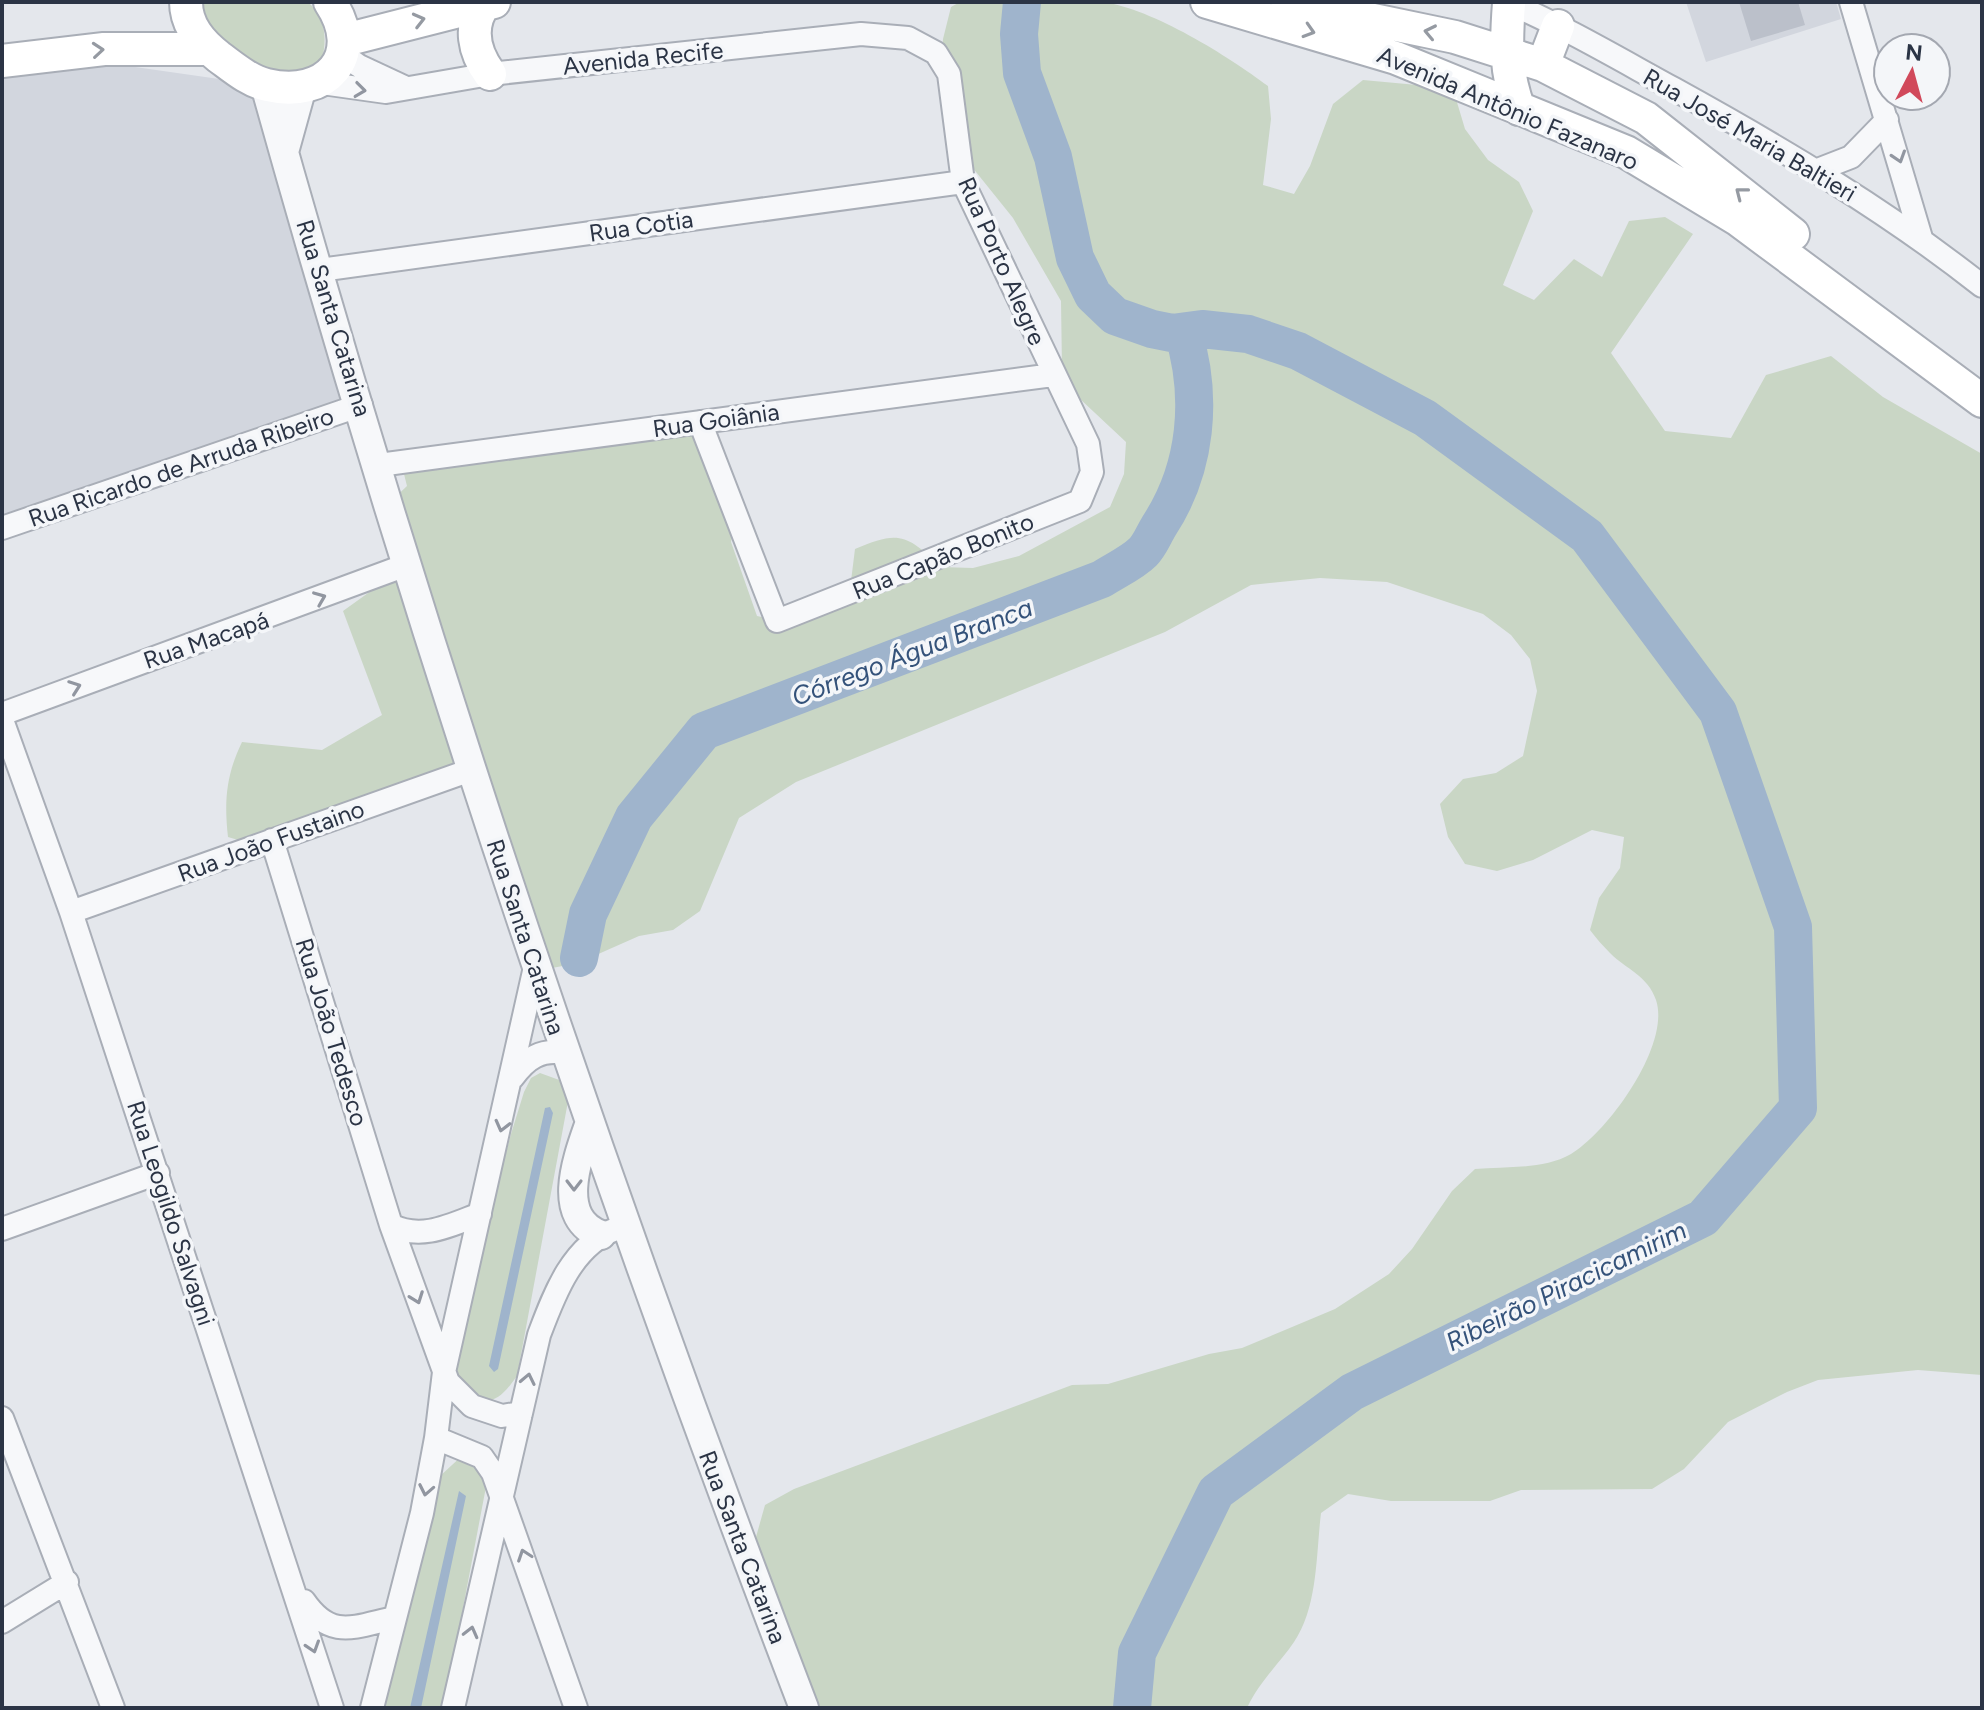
<svg xmlns="http://www.w3.org/2000/svg" width="1984" height="1710" font-family="Figtree,sans-serif">
<style>
.built{fill:#d2d6de}
.green{fill:#c9d6c5}
.water{fill:#9fb4cc}
.lines{fill:none;stroke-linecap:round;stroke-linejoin:round}
.river{stroke:#9fb4cc;stroke-width:38}
.building{fill:#bbc0ca}
.minor-casing{stroke:#a9aeb7;stroke-width:26}
.tertiary-casing{stroke:#a9aeb7;stroke-width:32}
.secondary-casing{stroke:#a9aeb7;stroke-width:36}
.minor{stroke:#f7f8fa;stroke-width:22}
.tertiary{stroke:#f7f8fa;stroke-width:28}
.secondary{stroke:#fff;stroke-width:32}
.oneway{stroke:#959aa2}
.oneway2{stroke:#9196a0}
.labels{text-anchor:middle;dominant-baseline:central;stroke-width:7;stroke-linejoin:round;paint-order:stroke}
.street-label{font-size:24px;fill:#2b3445;stroke:#f4f6f9}
.water-label{font-size:26px;font-style:italic;fill:#34527a;stroke:#f4f6f9}
</style>
<rect width="100%" height="100%" fill="#e4e7ec"/>
<path class="built" d="M1686,2H1836L1841,19L1706,62Z
M100,62L247,83L287,169L367,402L2,521V76Z"/>
<path class="green" d="M201,2H308C326,19 327,37 322,61L303,75L261,70L208,27Z
M960,2C1004,2 1061,0 1103,2C1153,9 1228,56 1268,86L1271,119L1263,185L1294,194L1310,166L1333,104L1363,80L1428,86L1456,99L1465,129L1488,160L1519,182L1533,211L1503,285L1534,300L1574,259L1602,277L1629,221L1665,217L1693,234L1611,353L1665,431L1731,438L1766,375L1831,356L1883,397L1982,454V1375L1918,1370L1818,1380L1787,1392L1728,1422L1684,1469L1652,1489L1521,1490L1490,1501H1391L1348,1494L1321,1513C1316,1554 1318,1607 1294,1642C1279,1664 1259,1682 1247,1708H789L757,1569L756,1537L765,1505L794,1489L1072,1385L1108,1384L1209,1354L1242,1348L1335,1309L1389,1274L1412,1249L1452,1191L1475,1169C1506,1166 1543,1170 1571,1154C1608,1132 1671,1045 1656,1000C1648,976 1626,969 1610,953C1603,946 1596,938 1590,930L1599,898L1620,868L1624,837L1592,830L1533,860L1497,871L1465,864L1448,837L1440,804L1463,779L1496,773L1523,756L1537,691L1530,659L1511,635L1483,614L1387,582L1320,578L1251,585L1165,632L796,782L739,818L700,911L673,930L639,936L578,963L547,969L472,787L450,765L327,830L259,846L228,837C224,801 226,775 242,742L322,750L382,715L343,611L396,573L384,508L407,486L404,474L549,451L693,434L698,448L717,464L735,521L731,542L757,616L766,618L851,581L855,549C897,531 907,533 940,567L973,568L1019,556L1110,507L1124,474L1126,442L1079,398L1062,369L1061,301L1013,218L972,167L941,73L943,39L951,7Z
M540,1073L562,1081L569,1096L517,1376C493,1410 484,1405 453,1382L454,1351L511,1134L524,1092L531,1078Z
M465,1453L489,1471L444,1708H382L439,1477Z"/>
<path class="water" d="M550,1107L553,1113L498,1369L494,1372L489,1366L545,1108Z
M459,1491L466,1496L421,1708H410Z"/>
<g class="lines">
<path class="river" d="M1022,2L1019,34L1022,73L1053,157L1075,258L1093,295L1115,316L1152,329L1172,333L1202,329L1248,334L1298,351L1425,418L1587,536L1718,712L1793,927L1798,1108L1703,1218L1352,1392L1216,1492L1137,1653L1132,1708
M579,958L588,914L634,817L704,731L1102,579C1114,571 1132,563 1143,552C1150,545 1154,534 1159,526C1197,468 1203,397 1183,332"/>
</g>
<path class="building" d="M1739,2H1798L1805,25L1751,41Z"/>
<g class="lines">
<defs>
<path id="minor" d="M1507,2C1565,27 1619,59 1674,89C1781,148 1886,210 1982,286
M1851,2L1921,238
M344,55L359,66L404,87
M315,82L386,92L490,74L861,34L908,38L936,53L949,74L963,182L1088,444L1092,472L1080,501L777,621L700,422
M1815,171L1851,157L1887,120
M320,270L963,182
M379,465L1053,375
M2,528L361,405
M2,714L409,564
M2,720L71,912L332,1708
M272,840L391,1225L448,1382L472,1406L502,1416L521,1413
M71,912L471,770
M513,1077C527,1058 541,1049 564,1053
M391,1225C421,1241 451,1225 480,1214
M2,1229L158,1173
M2,1418L113,1708
M436,1438L482,1457L493,1473L576,1708
M304,1601C331,1640 353,1627 394,1618
M2,1622L67,1582
M372,1708L422,1513L436,1438L444,1372L535,967
M453,1708L539,1335C554,1295 572,1245 616,1229"/>
<path id="tertiary" d="M265,85C418,634 600,1175 804,1708
M284,152L302,87
M589,1125C577,1159 555,1218 601,1235"/>
<path id="secondary" d="M186,2C186,26 201,43 219,57C234,68 249,81 267,85C326,99 366,56 330,2
M1207,2L1396,58L1626,152L1737,219L1982,401
M1287,2L1455,37L1543,65L1646,118L1793,234
M485,3C468,26 474,52 490,74
M1509,3C1506,42 1505,72 1519,109
M345,40L494,2
M2,61L104,49H209
M1543,65L1558,26"/>
</defs>
<use href="#minor" class="minor-casing"/>
<use href="#tertiary" class="tertiary-casing"/>
<use href="#secondary" class="secondary-casing"/>
<use href="#minor" class="minor"/>
<use href="#tertiary" class="tertiary"/>
<use href="#secondary" class="secondary"/>
</g>
<defs><path id="oneway-chevron" d="M-2-3.5L2.5 0L-2 3.5" fill="none" stroke-width="1.6" stroke-linecap="round" stroke-linejoin="round" transform="scale(2)"/></defs>
<g class="oneway">
<use href="#oneway-chevron" transform="translate(419 20) rotate(-14)"/>
<use href="#oneway-chevron" transform="translate(1309 31) rotate(17)"/>
<use href="#oneway-chevron" transform="translate(1430 32) rotate(-168)"/>
<use href="#oneway-chevron" transform="translate(98 50) rotate(-5)"/>
<use href="#oneway-chevron" transform="translate(1741 193) rotate(-142)"/>
</g>
<g class="oneway2">
<use href="#oneway-chevron" transform="translate(360 90) rotate(7)"/>
<use href="#oneway-chevron" transform="translate(1899 157) rotate(72)"/>
<use href="#oneway-chevron" transform="translate(320 598) rotate(-22)"/>
<use href="#oneway-chevron" transform="translate(75 687) rotate(-20)"/>
<use href="#oneway-chevron" transform="translate(502 1126) rotate(104)"/>
<use href="#oneway-chevron" transform="translate(574 1185) rotate(90)"/>
<use href="#oneway-chevron" transform="translate(417 1298) rotate(70)"/>
<use href="#oneway-chevron" transform="translate(528 1379) rotate(-78)"/>
<use href="#oneway-chevron" transform="translate(426 1490) rotate(101)"/>
<use href="#oneway-chevron" transform="translate(524 1555) rotate(-109)"/>
<use href="#oneway-chevron" transform="translate(471 1632) rotate(-76)"/>
<use href="#oneway-chevron" transform="translate(313 1647) rotate(72)"/>
</g>
<g class="labels">
<g class="street-label">
<text transform="translate(643 58) rotate(-6)">Avenida Recife</text>
<text transform="translate(1508 108) rotate(23)">Avenida Antônio Fazanaro</text>
<text transform="translate(1750 135) rotate(30)">Rua José Maria Baltieri</text>
<text transform="translate(641 226) rotate(-8)">Rua Cotia</text>
<text transform="translate(1002 261) rotate(66)">Rua Porto Alegre</text>
<text transform="translate(334 318) rotate(73)">Rua Santa Catarina</text>
<text transform="translate(716 420) rotate(-8)">Rua Goiânia</text>
<text transform="translate(181 467) rotate(-19)">Rua Ricardo de Arruda Ribeiro</text>
<text transform="translate(943 556) rotate(-22)">Rua Capão Bonito</text>
<text transform="translate(206 640) rotate(-19)">Rua Macapá</text>
<text transform="translate(271 841) rotate(-20)">Rua João Fustaino</text>
<text transform="translate(526 937) rotate(72)">Rua Santa Catarina</text>
<text transform="translate(332 1032) rotate(73)">Rua João Tedesco</text>
<text transform="translate(171 1213) rotate(72)">Rua Leogildo Salvagni</text>
<text transform="translate(743 1547) rotate(69)">Rua Santa Catarina</text>
</g>
<g class="water-label">
<text transform="translate(912 652) rotate(-21)">Córrego Água Branca</text>
<text transform="translate(1566 1286) rotate(-26)">Ribeirão Piracicamirim</text>
</g>
</g>
<rect width="1984" height="1710" fill="none" stroke="#2b3445" stroke-width="8"/>
<g transform="translate(1912 72) rotate(6)"><circle r="38" fill="#f4f6f9" stroke="#a4a8b1" stroke-width="2"/>
<path d="M0-6L14 30L0 20L-14 30Z" fill="#d1495b"/>
<text y="-12" font-size="22" font-weight="bold" text-anchor="middle" fill="#2b3445">N</text>
</g>
</svg>
